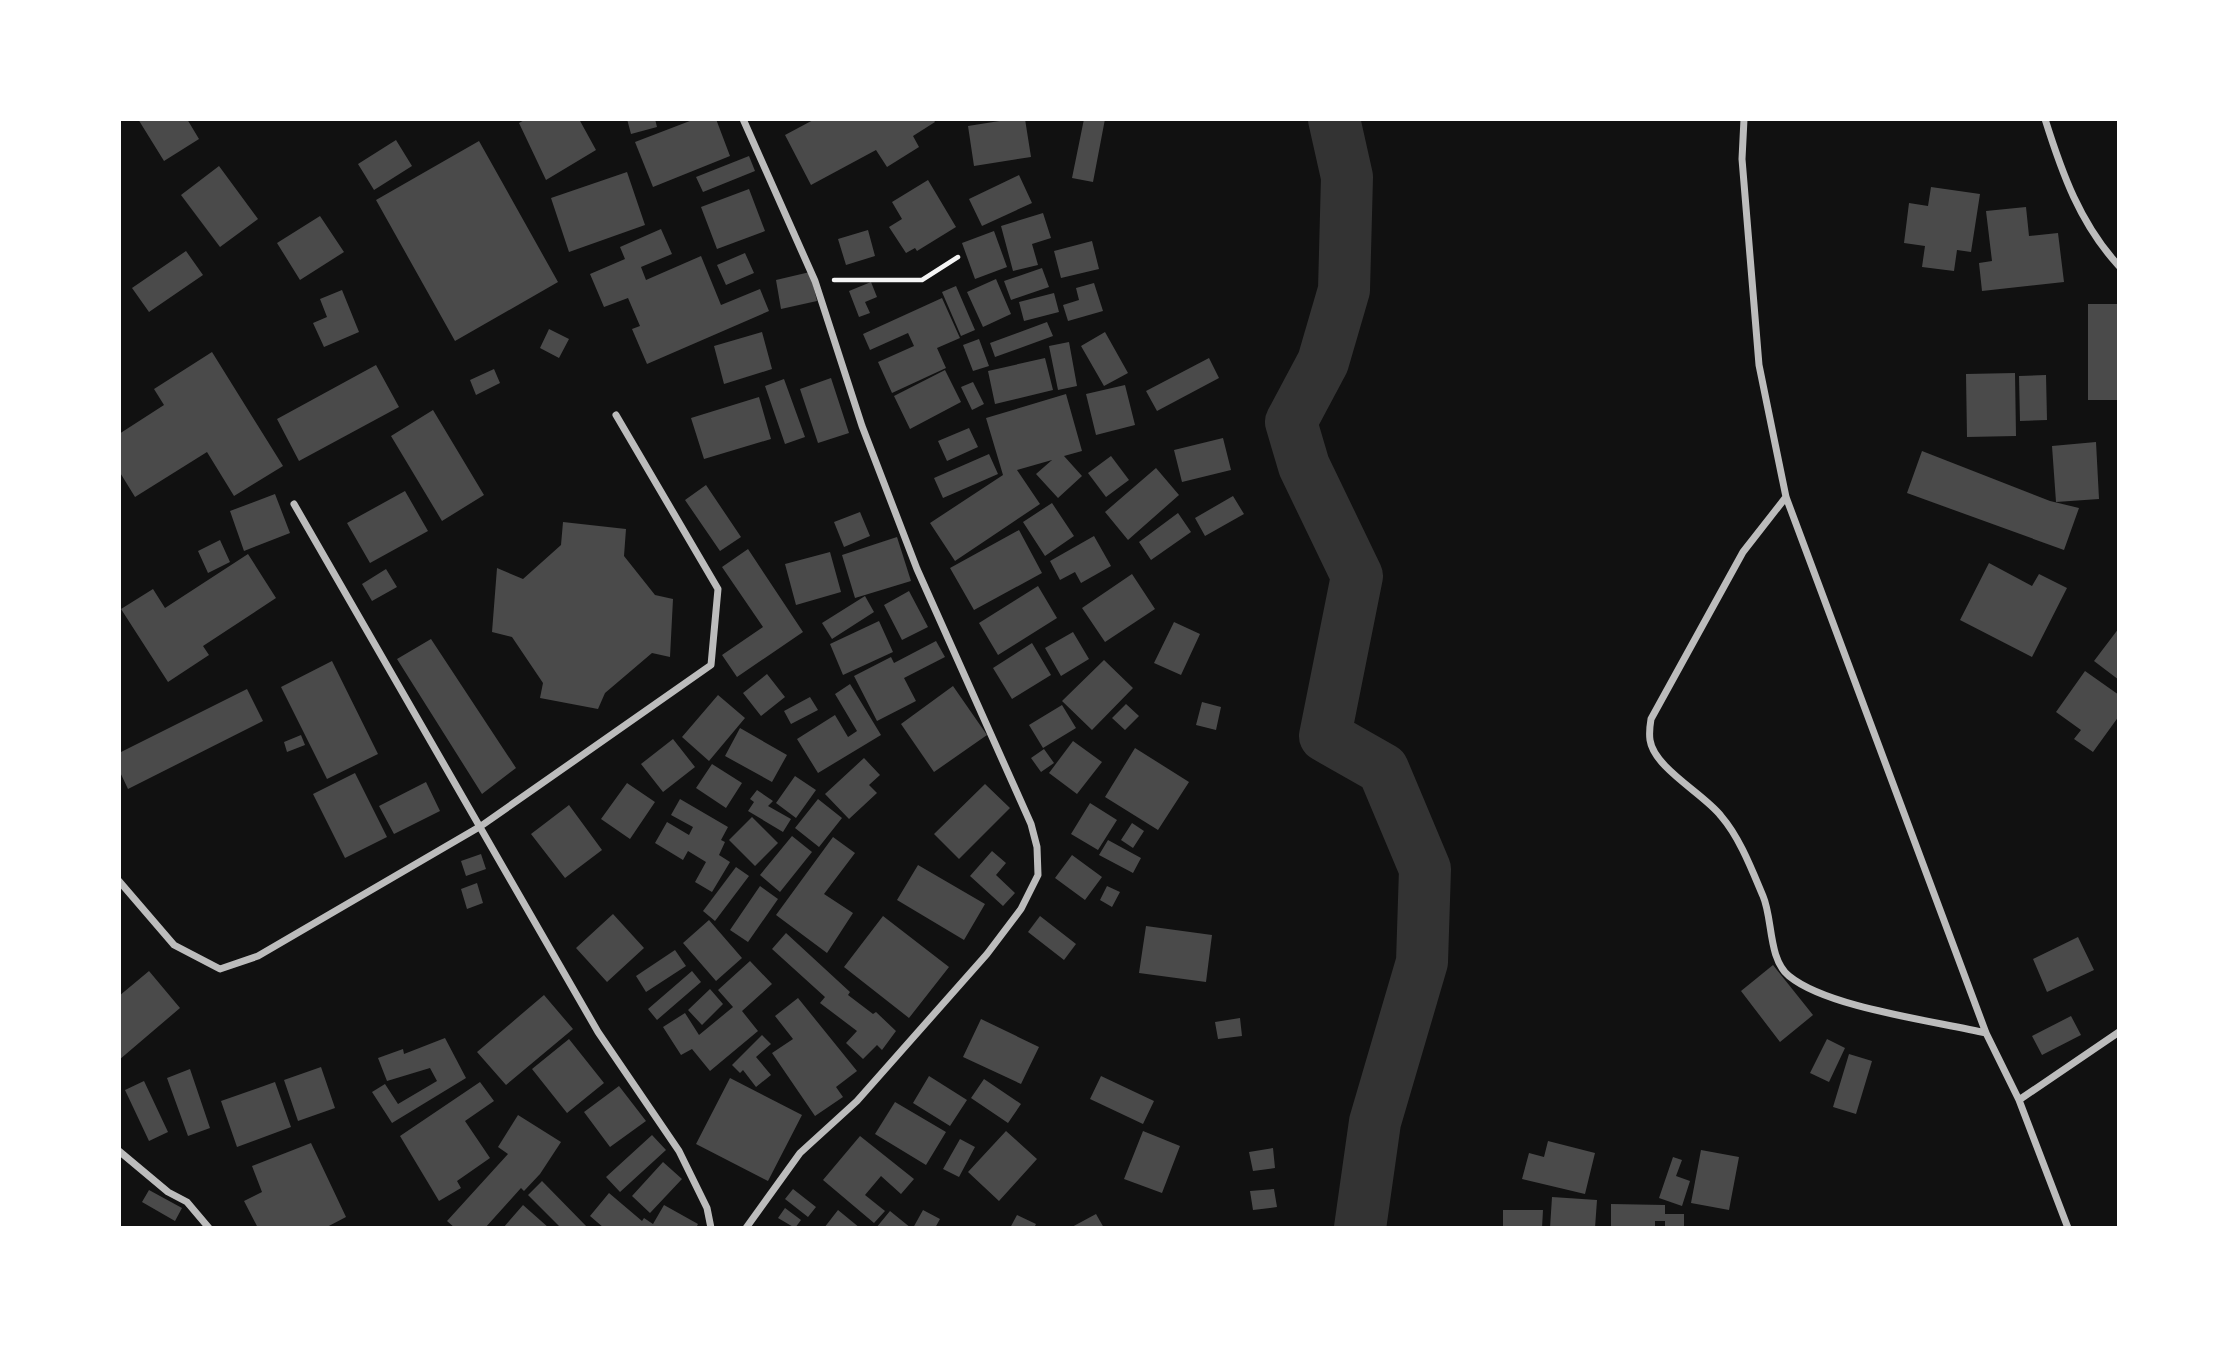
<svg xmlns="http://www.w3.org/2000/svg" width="2238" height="1347" font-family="'Fira Sans Condensed',sans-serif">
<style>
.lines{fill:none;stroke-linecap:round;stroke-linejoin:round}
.river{stroke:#333;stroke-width:52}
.building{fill:#4a4a4a}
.path{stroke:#f5f5f5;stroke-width:4.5}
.minor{stroke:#bcbcbc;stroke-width:7}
</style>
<rect width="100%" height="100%" fill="#111"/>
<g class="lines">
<path class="river" d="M1334,119L1347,177L1344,290L1323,362L1291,422L1304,466L1357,576L1325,736L1383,769L1425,869L1422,962L1375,1122L1360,1228"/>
</g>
<path class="building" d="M138,119H187L199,139L164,161Z
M526,119H579L596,150L546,180L519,123Z
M627,119H655L657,127L631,134Z
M695,119H716L730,156L653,187L635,142Z
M815,119H933L935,122L913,136L919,147L887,167L876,150L811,185L785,135Z
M1012,119H1025L1031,157L974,166L968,126Z
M1084,119H1105L1093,182L1072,178Z
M396,140L412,166L374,190L358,164Z
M479,141L558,282L455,341L376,200Z
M749,156L755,171L703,192L696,177Z
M219,166L258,219L220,247L181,195Z
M627,172L645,225L569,252L551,198Z
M1019,175L1032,203L982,226L969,199Z
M928,180L956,227L917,251L915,248L906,253L889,227L902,219L892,202Z
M1931,187L1980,194L1971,252L1957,250L1954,271L1922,267L1925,246L1904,243L1909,203L1928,206Z
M749,189L765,231L717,249L701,207Z
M2026,207L2029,236L2058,233L2064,282L1982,291L1979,263L1992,261L1986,211Z
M1043,213L1051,238L1032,244L1038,265L1013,271L1001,226Z
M320,216L344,252L300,280L277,243Z
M661,229L672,254L641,267L646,280L701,256L721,305L760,289L769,311L647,364L632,329L640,326L628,298L604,307L590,274L625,259L620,247Z
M868,230L875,256L846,265L838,239Z
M994,231L1007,267L975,279L962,243Z
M1092,241L1099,269L1061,278L1054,251Z
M186,251L203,275L149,312L132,288Z
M745,253L754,273L726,285L717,265Z
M1042,268L1049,287L1011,300L1004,281Z
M810,272L817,301L781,309L776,280Z
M996,279L1011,314L983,327L967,292Z
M871,282L877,297L865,302L870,313L859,317L849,291Z
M1094,283L1103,311L1068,321L1063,305L1079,300L1076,288Z
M956,286L975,330L961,336L942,292Z
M342,290L359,332L324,347L313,323L327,317L320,299Z
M1054,293L1059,312L1024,321L1019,302Z
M942,298L960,338L937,348L946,368L892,393L878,362L914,346L908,333L870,350L863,334Z
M2088,304H2119V400H2088Z
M1047,322L1053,336L995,357L990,343Z
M549,329L569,339L559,358L540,348Z
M762,332L772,369L724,384L714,346Z
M1105,332L1128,373L1104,386L1081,346Z
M979,339L989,366L973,371L963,345Z
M1069,342L1077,386L1058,390L1049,346Z
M212,352L283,466L234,496L207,452L135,497L119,471V434L164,405L154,389Z
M1045,358L1053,390L995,404L988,371Z
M1209,358L1219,378L1157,411L1146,391Z
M376,365L399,407L299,461L277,419Z
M494,369L500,383L476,395L470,380Z
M945,370L961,402L910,429L894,396Z
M2015,373L2016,436L1967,437L1966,374Z
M2046,375L2047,420L2020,421L2019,376Z
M831,378L849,433L818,443L800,389Z
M784,379L805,437L785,444L765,386Z
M973,382L984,404L972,410L961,387Z
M1125,385L1135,425L1096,435L1086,394Z
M1066,394L1082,451L1064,456L1082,476L1058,498L1036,474L1052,460L1017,470L1040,504L955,561L930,523L1003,475L986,418Z
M759,397L771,439L704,459L691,418Z
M433,410L484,495L442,521L391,436Z
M969,428L978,447L947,461L938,441Z
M1223,438L1231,470L1182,482L1174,450Z
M2096,442L2099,499L2056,502L2052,446Z
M1922,451L2050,501L2079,508L2064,550L1907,493Z
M989,454L998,474L943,498L934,478Z
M1111,456L1129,480L1106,497L1088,473Z
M1156,468L1179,495L1128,540L1105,512Z
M706,485L741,537L720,551L685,500Z
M405,491L428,531L370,563L347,523Z
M275,494L290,533L244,551L230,511Z
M1233,496L1244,514L1205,536L1195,518Z
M1052,503L1074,536L1045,556L1023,522Z
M860,512L870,536L844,547L834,522Z
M1178,513L1191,532L1151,560L1139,542Z
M563,522L626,529L624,556L655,595L673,599L670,657L652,653L605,693L598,709L540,698L543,683L512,637L492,632L497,568L523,579L561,545Z
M1019,530L1042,573L974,610L950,568Z
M1094,536L1111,566L1081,583L1075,572L1060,580L1050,561Z
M897,537L911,581L855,598L842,555Z
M220,540L230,562L208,573L198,551Z
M748,549L803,632L737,677L722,655L763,627L722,567Z
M830,552L841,592L796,605L785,564Z
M248,554L276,598L203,646L209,655L168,682L121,609L153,589L165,608Z
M1989,563L2032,586L2039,574L2067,588L2032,657L1960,620Z
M386,569L397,587L372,601L362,584Z
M1132,574L1155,609L1105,642L1082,608Z
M1038,586L1057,618L998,655L979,623Z
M909,591L928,627L902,640L884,605Z
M865,596L874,612L832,639L822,623Z
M879,621L893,652L843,675L830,644Z
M1174,622L1200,634L1181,675L1154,663Z
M2119,628V680L2094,661Z
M1073,632L1089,659L1061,676L1045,648Z
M431,639L516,768L482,794L397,659Z
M936,641L945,657L904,678L916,701L877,721L854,676L891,657L894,663Z
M1032,643L1051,675L1012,699L993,668Z
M1104,660L1133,688L1092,730L1062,701Z
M332,661L378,754L327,779L281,687Z
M2085,671L2119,695V716L2093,752L2074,739L2081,730L2056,712Z
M767,674L785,697L761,716L743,693Z
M850,684L881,735L818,773L797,739L835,715L848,737L857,731L835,694Z
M953,686L987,735L934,772L901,724Z
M247,689L263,721L128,789L119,770V753Z
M718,695L745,718L709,761L682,737Z
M810,697L818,710L791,724L784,711Z
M1202,702L1221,707L1216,730L1196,725Z
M1126,704L1139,716L1125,730L1112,718Z
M1062,705L1076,728L1043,748L1029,725Z
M740,728L787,755L772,782L725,756Z
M301,735L305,745L287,752L284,742Z
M673,739L695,767L663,792L641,764Z
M1073,741L1102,762L1077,794L1049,773Z
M1135,748L1189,782L1158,830L1105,797Z
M1044,749L1054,763L1041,772L1031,758Z
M864,758L880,775L869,785L877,793L849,819L825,794Z
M712,764L742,783L726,808L696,788Z
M355,773L387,837L345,858L313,794Z
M795,776L816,790L796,818L776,803Z
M426,782L440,811L394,834L379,806Z
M627,783L655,802L630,839L601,819Z
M985,784L1010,808L959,859L934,834Z
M757,790L773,801L768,806L791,819L783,832L748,811L754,802L750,799Z
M680,799L728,827L721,840L725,842L719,855L730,862L712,892L695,882L706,862L688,851L683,860L655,843L667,822L689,835L693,827L671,815Z
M818,799L842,818L819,847L795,828Z
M1090,803L1117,820L1098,850L1071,834Z
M569,805L602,850L565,878L531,834Z
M752,817L778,843L755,866L729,840Z
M1132,823L1144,831L1133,848L1121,840Z
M792,836L812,852L780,892L760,875Z
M833,837L855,853L824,894L853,913L827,953L776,915Z
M1108,840L1141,858L1133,873L1099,855Z
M992,851L1006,863L996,875L1015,893L1003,906L970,876Z
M481,854L486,869L466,876L461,861Z
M1072,855L1102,877L1085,900L1055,878Z
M918,865L985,904L964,940L897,900Z
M736,867L749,876L715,921L703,911Z
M477,883L483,903L467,909L461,889Z
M760,886L778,899L748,942L730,930Z
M1107,886L1120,892L1112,907L1100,900Z
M613,914L644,948L607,982L576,948Z
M883,916L949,967L909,1018L844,967Z
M1040,916L1076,944L1064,960L1028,932Z
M709,920L742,958L716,981L683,943Z
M1146,926L1212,935L1206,982L1139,973Z
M786,933L850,992L848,995L873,1014L876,1012L896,1031L882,1050L877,1045L863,1059L846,1043L857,1031L820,1003L825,997L772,949Z
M2078,937L2094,970L2047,992L2033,959Z
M675,950L686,966L646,992L636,976Z
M750,961L772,984L742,1011L758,1031L710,1071L692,1049L681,1055L663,1027L685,1013L699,1035L733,1007L718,990Z
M1773,965L1813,1015L1780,1042L1741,991Z
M149,971L180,1008L119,1060V996Z
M692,971L701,982L657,1020L648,1009Z
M710,989L723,1004L702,1025L688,1010Z
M544,995L573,1029L506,1085L477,1052Z
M798,998L857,1071L836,1087L843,1097L815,1116L772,1053L793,1039L775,1016Z
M2071,1016L2081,1035L2042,1055L2032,1036Z
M1240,1018L1242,1036L1218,1039L1215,1022Z
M981,1019L1039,1047L1021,1084L963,1057Z
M762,1035L771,1044L756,1057L771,1075L756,1087L743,1070L740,1073L732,1065Z
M445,1038L466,1078L392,1123L372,1092L385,1084L398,1104L437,1081L430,1068L387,1081L378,1058L403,1049L404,1054Z
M569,1039L604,1083L567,1113L532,1069Z
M1827,1039L1845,1048L1829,1082L1810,1073Z
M1849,1054L1872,1061L1856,1114L1833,1107Z
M321,1067L335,1108L298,1121L284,1080Z
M190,1069L210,1128L188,1136L167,1078Z
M929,1076L967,1100L950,1126L913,1103Z
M1101,1076L1154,1101L1143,1124L1090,1099Z
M730,1078L802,1115L768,1181L696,1144Z
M984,1079L1021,1104L1008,1123L971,1098Z
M144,1081L168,1132L149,1141L125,1090Z
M275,1082L291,1127L237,1147L221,1101Z
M480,1082L494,1101L465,1121L490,1158L457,1181L461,1188L439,1201L400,1136Z
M619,1086L646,1121L610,1147L584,1112Z
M895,1102L946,1132L926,1165L875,1134Z
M518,1115L561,1142L540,1174L524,1191L521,1188L485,1228H455L447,1221L508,1154L498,1147Z
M1006,1131L1037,1159L999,1201L968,1172Z
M1143,1131L1180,1146L1162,1193L1124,1179Z
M652,1135L666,1150L620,1192L606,1177Z
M860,1136L914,1179L901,1194L881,1176L865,1195L885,1211L874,1223L823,1180Z
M960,1139L975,1147L959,1177L943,1169Z
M1548,1141L1595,1153L1585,1194L1522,1179L1529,1153L1544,1157Z
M311,1143L346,1217L325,1228H258L244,1201L262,1192L252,1166Z
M1273,1148L1275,1168L1253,1171L1249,1152Z
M1701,1150L1739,1157L1729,1210L1691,1203Z
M1673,1157L1682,1160L1676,1176L1690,1181L1682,1206L1659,1198Z
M663,1162L682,1179L650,1213L632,1196Z
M542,1181L588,1228H561L528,1195Z
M793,1189L816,1207L808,1217L785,1199Z
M1274,1189L1277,1207L1253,1210L1250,1191Z
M149,1190L182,1208L175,1221L142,1202Z
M609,1193L642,1221L644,1218L653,1224L664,1205L698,1224L696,1228H604L590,1216Z
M1552,1197L1597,1200L1595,1228H1550Z
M1611,1204L1665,1205V1214H1684V1228H1665V1221H1655V1228H1611Z
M523,1205L549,1228H503Z
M785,1208L801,1220L795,1228L778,1218Z
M838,1210L860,1228H824Z
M923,1210L940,1219L935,1228H913Z
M1503,1210H1543L1542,1228H1503Z
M890,1211L911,1228H876Z
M1096,1214L1104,1228H1070Z
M1017,1215L1036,1224L1034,1228H1010Z"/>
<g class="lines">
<path class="path" d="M834,280H922L958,257"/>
<path class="minor" d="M743,119L815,281L862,426L917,569L1031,824L1037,847L1038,875L1021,909L987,954L857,1101L800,1153L746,1228
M1744,119L1742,159L1759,365L1786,497L1986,1033L2019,1100L2068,1228
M2045,119C2062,173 2080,224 2119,266
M1786,497L1743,552L1651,719C1650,725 1649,733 1650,740C1654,768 1704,794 1721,816C1740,838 1752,870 1763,896C1773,919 1768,959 1789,976C1828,1008 1935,1021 1986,1033
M294,504L598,1032L679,1151L707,1208L711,1228
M119,881L174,945L220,969L258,956L481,826L711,665L718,589L616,415
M2019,1100L2119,1032
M119,1151L168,1192L187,1202L209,1228"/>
</g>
<rect width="2238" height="1347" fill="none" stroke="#ffffff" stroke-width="242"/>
</svg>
